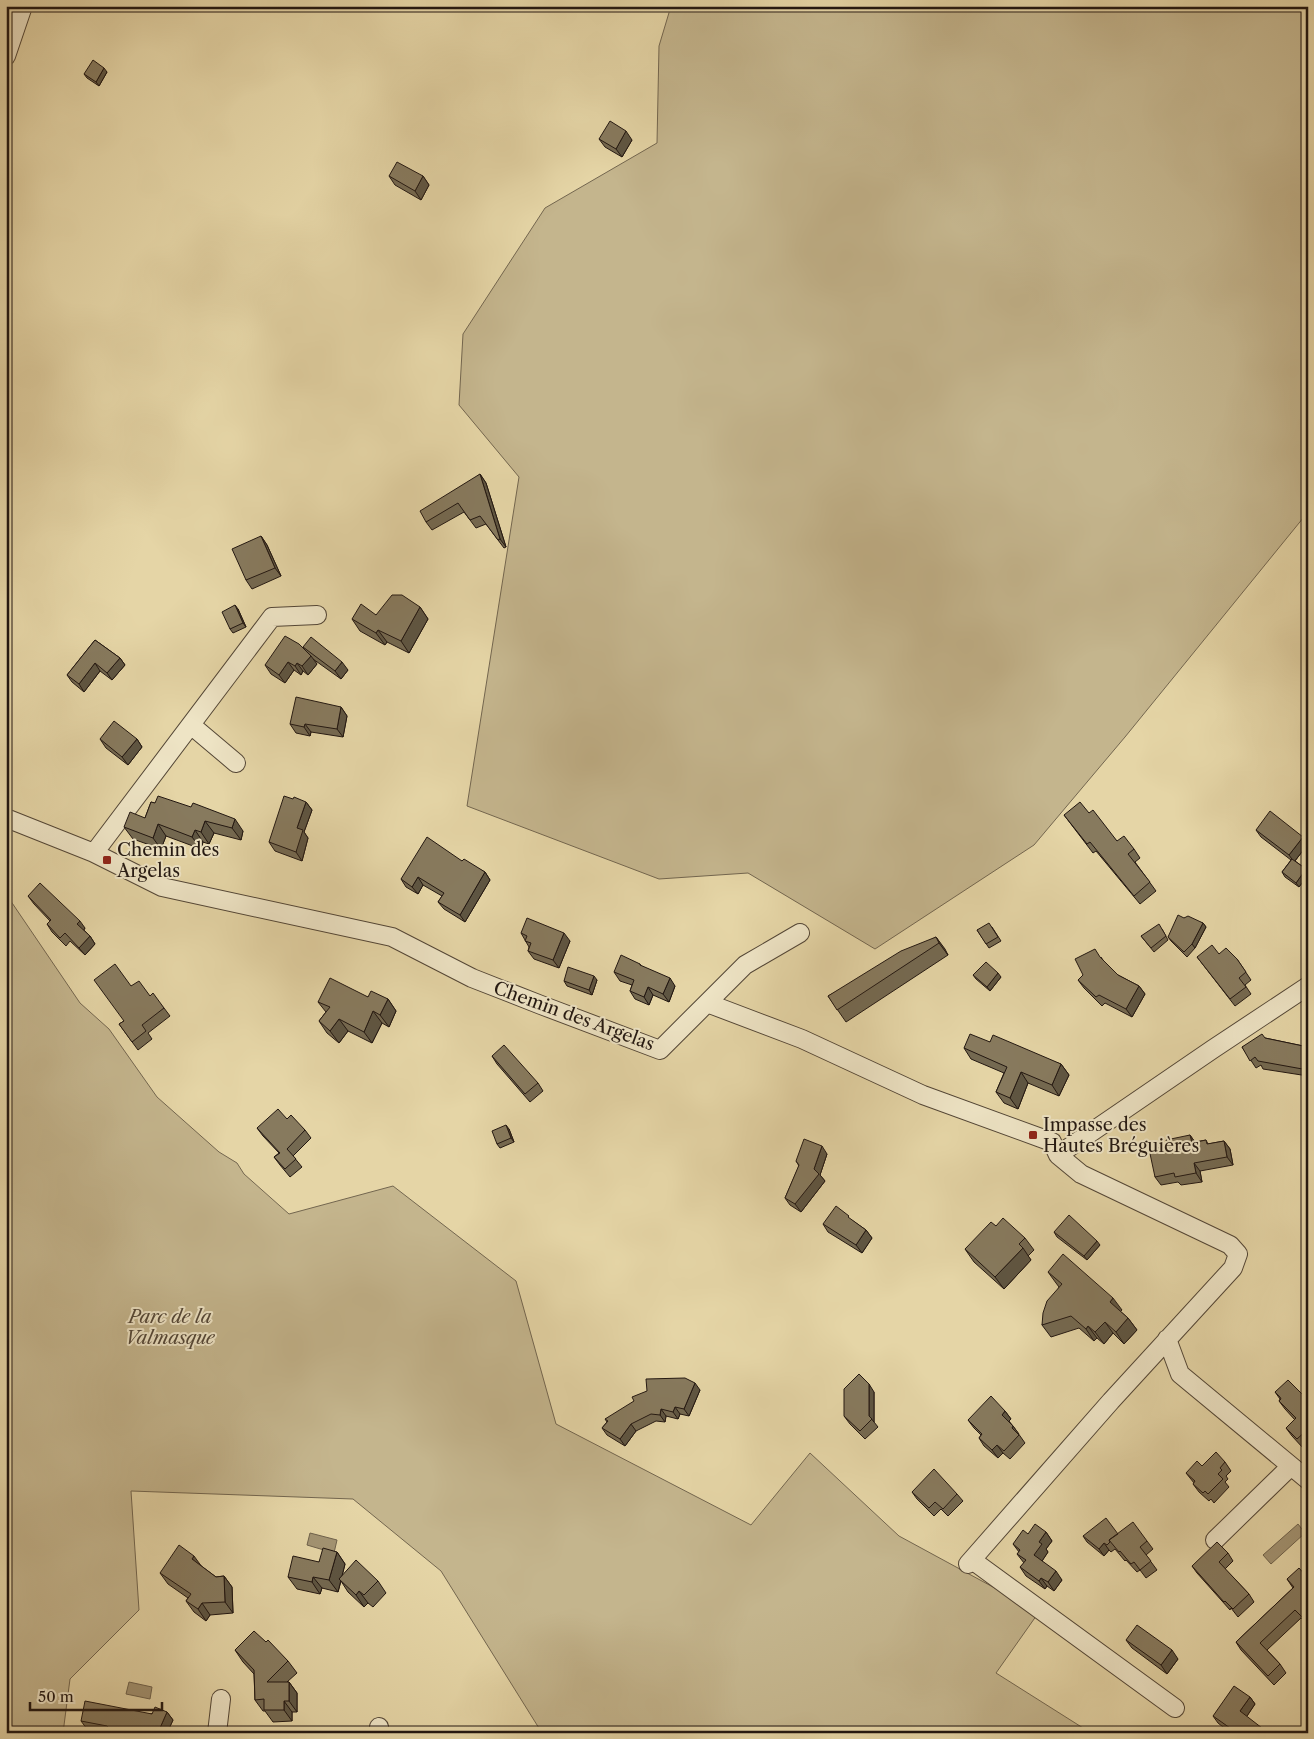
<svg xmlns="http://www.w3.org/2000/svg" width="1314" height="1739" font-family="'Libre Caslon Text',serif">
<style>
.green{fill:#c4b58d;stroke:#73664f}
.water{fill:#a39473;stroke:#6f624c}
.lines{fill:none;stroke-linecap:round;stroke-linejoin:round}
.minor-casing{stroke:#534636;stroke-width:20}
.minor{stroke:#eee4c5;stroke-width:18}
.wall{fill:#746951;stroke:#221711}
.shaded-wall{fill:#5e5542;stroke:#221711}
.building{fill:#877a5e;stroke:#221711}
.poi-dot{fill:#8f2418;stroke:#eee4c5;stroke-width:2}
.labels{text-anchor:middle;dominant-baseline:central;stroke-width:4;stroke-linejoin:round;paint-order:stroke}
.poi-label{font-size:18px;fill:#221711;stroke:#eee4c5;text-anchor:start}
.street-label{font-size:18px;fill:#221711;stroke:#eee4c5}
.park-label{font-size:18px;font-style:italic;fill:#534636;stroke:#eee4c5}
</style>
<rect width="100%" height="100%" fill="#e5d5a6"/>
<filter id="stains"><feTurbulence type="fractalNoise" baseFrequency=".004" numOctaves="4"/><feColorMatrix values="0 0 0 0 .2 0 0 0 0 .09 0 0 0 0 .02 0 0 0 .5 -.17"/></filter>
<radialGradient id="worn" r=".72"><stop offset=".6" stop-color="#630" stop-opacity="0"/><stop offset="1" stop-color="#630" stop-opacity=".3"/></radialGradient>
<path class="green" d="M671,6H1308V512L1125,737L1034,845L875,949L748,873L659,879L467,806L519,477L459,405L463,334L545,208L657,143L659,46Z
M6,894L80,1003L109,1029L157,1097L219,1152L237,1163L244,1174L289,1214L393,1186L516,1281L556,1424L751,1525L810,1453L899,1536L1039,1612L996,1673L1091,1733H542L441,1571L353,1499L131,1491L139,1610L70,1679L63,1733H6Z"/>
<path class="water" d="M1298,1524L1305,1533L1271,1564L1263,1555Z
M310,1533L337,1540L334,1553L307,1545Z
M129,1682L152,1687L150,1699L126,1694Z"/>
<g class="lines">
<defs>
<path id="minor" d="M6,56L23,6
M191,725L236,763
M6,818L94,853L162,887L392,937L472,978L541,1005L660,1050L707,1003L802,1039L923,1095L1052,1142L1058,1155L1213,1049L1308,986
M94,853L272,617L317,615
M707,1003L745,965L800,933
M1167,1339L1180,1374L1308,1480
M1215,1540L1291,1466
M972,1560L1175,1708
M968,1564L1111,1401L1233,1268L1238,1254L1230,1245L1081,1174L1058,1155
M379,1727L380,1733
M217,1733L221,1699"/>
</defs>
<use href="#minor" class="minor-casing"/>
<use href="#minor" class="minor"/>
</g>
<path class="wall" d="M107,72L99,86L87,78L84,74Z
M599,139L632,140L622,157L605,147Z
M389,176H423L429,185L421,200L395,185Z
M480,474L486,483L506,547L504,548L486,524L476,528L464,512L432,530L426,522Z
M261,536L267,545L281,576L252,589L246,580Z
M420,607L428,619L409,653L387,642L385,645L360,631L352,619Z
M238,609L246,627L233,633L230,629Z
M95,640L120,658L125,665L112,680L100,671L84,692L72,682L67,675Z
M303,647L348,670L341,679L313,659L317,664L308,675L303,671L301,675L294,670L285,683L271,674L265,665L304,649Z
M341,707L347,716L343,737L311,732L310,736L296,733L290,724Z
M100,739H137L142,747L128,765L106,748Z
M151,802L243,831L241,840L214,833L209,844L203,842L201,849L166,836L161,849L133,839L124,827L145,818Z
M306,802L312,810L304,832L308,838L302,861L275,851L269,842Z
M1089,813L1117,841L1134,849L1140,858L1135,862L1156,891L1140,904L1096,851L1093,853L1064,815Z
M1256,830L1308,844L1295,861L1306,869L1308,871V875L1299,887L1285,877L1282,872L1291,860L1261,837Z
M462,861L485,872L490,880L465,922L444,909L438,902L442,896L423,885L418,894L406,887L401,879Z
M28,896L85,928L84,930L90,936L95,944L85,955L70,941L66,946L52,932L47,924L50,921L34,904Z
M1184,918L1203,923L1206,927L1195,948L1187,957L1171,941L1168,937Z
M992,927L1001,941L989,948L977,930Z
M1162,929L1168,940L1154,952L1141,936Z
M521,933L570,941L559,968L534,959L528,951L529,947Z
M936,937L948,955L846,1022L828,996Z
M1219,954L1237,959L1251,980L1245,985L1251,994L1235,1006L1197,957Z
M1101,957L1103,960L1118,975L1139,986L1145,994L1132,1017L1105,1003L1102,1006L1084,988L1078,980Z
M640,964L641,966L675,986L669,1002L653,995L649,1005L635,999L630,991L632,985L620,981L614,972Z
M973,975L1001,977L990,991L976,979Z
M597,980L592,995L567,986L564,981Z
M131,986L150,996L164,1008L170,1016L148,1033L152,1039L138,1050L119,1024L124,1021Z
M368,997L388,999L396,1011L389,1027L382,1023L372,1043L348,1031L339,1043L327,1033L319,1021L326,1012L318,1002Z
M1265,1038L1308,1047V1076L1263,1069L1261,1065L1256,1068L1242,1047Z
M990,1042L1061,1064L1069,1075L1059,1096L1028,1083L1018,1109L1004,1103L996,1092L1004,1073L971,1059L964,1048Z
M492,1056L538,1083L543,1091L530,1102L497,1064Z
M287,1119L305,1130L311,1138L293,1156L302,1167L290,1177L280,1165L274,1157L279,1153L263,1136L257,1128Z
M509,1129L514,1142L500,1148L497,1144Z
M1190,1135L1195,1142L1206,1140L1208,1144L1224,1141L1230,1149L1233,1165L1200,1171L1202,1182L1181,1185L1178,1182L1161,1185L1155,1177L1168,1146Z
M827,1154L820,1175L825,1181L801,1212L790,1205L785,1198L799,1166L796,1161Z
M853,1221L866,1230L872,1238L862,1253L828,1232L823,1224Z
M996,1226L1025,1238L1034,1250L1028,1256L1031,1260L1004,1289L974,1262L965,1249Z
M1054,1232L1100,1245L1087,1260L1057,1237Z
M1048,1272L1122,1310L1120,1311L1128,1318L1137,1330L1124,1344L1113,1333L1104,1344L1097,1338L1094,1341L1079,1328L1051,1337L1042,1325L1059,1287L1056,1283Z
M700,1390L689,1416L680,1414L678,1419L666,1416L665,1422L656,1421L636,1431L625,1446L607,1435L602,1428L607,1422L605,1419Z
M874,1392V1422L878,1427L865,1439L850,1424L844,1416Z
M1275,1392L1308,1400V1443L1303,1448L1292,1436L1286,1428L1295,1420L1285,1409L1279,1401L1280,1399Z
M1005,1411L1011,1419L1009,1421L1013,1426L1025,1443L1010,1459L1003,1453L998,1458L984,1446L979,1438L981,1435L974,1428L968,1420Z
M1225,1462L1231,1471L1226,1476L1228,1479L1225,1482L1229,1487L1214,1503L1211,1499L1209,1501L1199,1492L1193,1484L1194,1483L1186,1473L1202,1466Z
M912,1492L957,1494L963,1501L948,1516L941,1509L934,1516L917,1499Z
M1046,1532L1052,1541L1046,1549L1048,1552L1042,1561L1062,1580L1054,1591L1047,1586L1045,1589L1026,1576L1020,1567L1024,1563L1017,1554L1019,1552L1013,1544L1028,1534Z
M1118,1534L1147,1541L1153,1549L1146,1555L1157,1570L1146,1578L1140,1570L1137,1572L1126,1560L1125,1561L1115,1549L1111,1552L1109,1550L1104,1556L1087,1542L1083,1536Z
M337,1552L345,1564L342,1576L378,1581L386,1593L373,1607L368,1603L364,1607L348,1592L341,1581L338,1592L322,1588L320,1594L297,1589L288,1577L319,1562Z
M1228,1553L1233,1561L1225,1569L1249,1594L1254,1602L1238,1617L1231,1608L1230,1610L1197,1573L1192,1566Z
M200,1565L216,1577L224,1576L232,1587L233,1613L210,1615L206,1621L194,1612L186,1601L188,1598L168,1584L160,1573Z
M1308,1578V1625L1301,1618L1267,1650L1280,1664L1286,1673L1274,1685L1241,1650L1236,1642L1293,1588L1287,1579Z
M1126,1640L1178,1659L1167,1674L1132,1648Z
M266,1642L288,1661L297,1673L287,1682H289L297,1693V1712H292V1721L273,1722L265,1711H263L255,1700L254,1674L243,1662L235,1650Z
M1250,1697L1255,1704L1247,1716L1228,1731L1218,1723L1213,1716Z
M167,1712L173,1720L167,1733H108L87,1729L81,1721Z"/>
<path class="shaded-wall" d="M104,68L107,72L99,86L96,82Z
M626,131L632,140L622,157L616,149Z
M423,176L429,185L421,200L415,191Z
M480,474L486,483L506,547L500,539Z
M261,536L267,545L281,576L275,568Z
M235,605L238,609L246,627L243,623Z
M420,607L428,619L409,653L401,641Z
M378,630L387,642L385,645L376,633Z
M311,656L317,664L308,675L302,666Z
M120,658L125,665L112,680L107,673Z
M288,662L294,670L285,683L279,675Z
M342,662L348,670L341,679L335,671Z
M95,663L100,671L84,692L79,684Z
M297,663L303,671L301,675L295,666Z
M341,707L347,716L343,737L337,729Z
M305,724L311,732L310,736L304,727Z
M137,739L142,747L128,765L122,757Z
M306,802L312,810L304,832L308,838L302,861L296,852L297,828Z
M235,819L243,831L241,840L232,828Z
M205,821L214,833L209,844L201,832Z
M158,824L166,836L161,849L153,838Z
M195,830L203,842L201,849L192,837Z
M1303,837L1308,844L1294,862L1289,855Z
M1306,869L1308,871V875L1299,887L1296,883Z
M485,872L490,880L465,922L460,915Z
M418,877L423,885L418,894L412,887Z
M80,921L85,928L82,932L77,924Z
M1203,923L1206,927L1195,948L1192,944Z
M564,933L570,941L559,968L553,960Z
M90,936L95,944L85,955L79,948Z
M936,937L945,949L948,955L939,943Z
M998,973L1001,977L990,991L987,987Z
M594,976L597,980L592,995L589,990Z
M670,978L675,986L669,1002L663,994Z
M1139,986L1145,994L1132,1017L1126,1009Z
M648,987L653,995L649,1005L644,997Z
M388,999L396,1011L389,1027L380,1015Z
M373,1011L382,1023L372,1043L364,1032Z
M339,1019L348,1031L339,1043L330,1031Z
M1061,1064L1069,1075L1059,1096L1052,1085Z
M1021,1072L1028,1083L1018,1109L1010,1098Z
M506,1125L509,1129L514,1142L511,1138Z
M1190,1135L1196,1144L1192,1143Z
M1224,1141L1230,1149L1233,1165L1227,1157Z
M822,1146L827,1154L820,1175L825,1181L801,1212L795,1204L814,1169Z
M1194,1163L1200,1171L1202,1182L1196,1173Z
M866,1230L872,1238L862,1253L856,1245Z
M1097,1241L1100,1245L1087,1260L1084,1256Z
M1023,1248L1031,1260L1004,1289L995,1277Z
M1113,1298L1122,1310L1118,1314L1110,1302Z
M1128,1318L1137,1330L1124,1344L1116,1332Z
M1105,1322L1113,1333L1104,1344L1095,1332Z
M1088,1326L1097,1338L1094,1341L1086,1329Z
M695,1383L700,1390L689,1416L684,1409Z
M869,1384L874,1392V1422L869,1416Z
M675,1407L680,1414L678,1419L673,1412Z
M661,1409L666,1416L665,1422L660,1415Z
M1005,1411L1011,1419L1007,1423L1002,1415Z
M631,1424L636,1431L625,1446L620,1439Z
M1013,1426L1019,1434L1017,1436L1012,1428Z
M997,1445L1003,1453L998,1458L992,1450Z
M1046,1532L1052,1541L1046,1549L1048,1552L1040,1564L1034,1555L1039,1542Z
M1104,1543L1109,1550L1104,1556L1099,1549Z
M337,1552L345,1564L338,1592L329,1580Z
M194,1556L202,1567L192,1559Z
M1056,1571L1062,1580L1054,1591L1048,1582Z
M224,1576L232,1587L233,1613L225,1602Z
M313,1577L322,1588L320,1594L312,1582Z
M1041,1578L1047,1586L1045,1589L1039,1581Z
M359,1591L368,1603L364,1607L356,1595Z
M202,1603L210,1615L206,1621L198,1609Z
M1172,1650L1178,1659L1167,1674L1161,1665Z
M289,1682L297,1693V1712L289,1701Z
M1250,1697L1255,1704L1245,1719L1240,1711Z
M284,1701L292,1712V1721L284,1710Z
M167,1712L173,1720L167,1733H162L160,1728Z
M1262,1728L1265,1733H1258Z"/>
<path class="building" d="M93,60L104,68L96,82L84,74Z
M610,121L626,131L616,149L599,139Z
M397,162L423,176L415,191L389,176Z
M480,474L500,539L498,540L480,516L470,520L458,503L426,522L420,511Z
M261,536L275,568L246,580L232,549Z
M392,595H402L420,607L401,641L378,630L376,633L352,619L361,604L376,615Z
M235,605L243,623L230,629L222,612Z
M285,636L299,644L311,656L302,666L297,663L295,666L288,662L279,675L265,665Z
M311,637L342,662L335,671L303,647Z
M95,640L120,658L107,673L95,663L79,684L67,675Z
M296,697L341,707L337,729L305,724L304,727L290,724Z
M114,721L137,739L122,757L100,739Z
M158,796L191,807L193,803L235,819L232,828L205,821L201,832L195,830L192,837L158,824L153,838L124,827L130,812L145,818L151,802L155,803Z
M284,796L293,799L294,797L306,802L297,828L303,830L296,852L269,842Z
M1080,802L1089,813L1093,810L1117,841L1124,836L1134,849L1128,854L1150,882L1134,896L1090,842L1087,844L1064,815Z
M1270,811L1303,837L1289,855L1256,830Z
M427,837L462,861L464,859L485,872L460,915L438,902L444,893L418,877L412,887L401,879Z
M1292,859L1306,869L1296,883L1282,872Z
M40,883L80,921L77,924L90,936L79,948L65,933L60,938L47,924L51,920L28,896Z
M1178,915L1184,918L1188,916L1203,923L1192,944L1184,952L1168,937Z
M527,918L564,933L553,960L528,951L531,943L525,941L527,936L521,933Z
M989,923L998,937L986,944L977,930Z
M1159,924L1166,936L1151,948L1141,936Z
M936,937L939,943L837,1010L828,996L901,951Z
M1212,945L1219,954L1226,948L1237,959L1246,972L1239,978L1246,987L1230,999L1197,957Z
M1095,949L1100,957L1118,975L1139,986L1126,1009L1099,995L1096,997L1078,980L1083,975L1075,959Z
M621,955L640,964V965L670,978L663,994L648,987L644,997L630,991L634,980L614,972Z
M986,962L998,973L987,987L973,975Z
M115,964L131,986L139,981L150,996L153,993L164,1008L142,1025L146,1031L132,1042L119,1024L124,1021L94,980Z
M568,967L594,976L589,990L564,981Z
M330,978L368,997L371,991L388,999L380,1015L373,1011L364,1032L339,1019L330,1031L319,1021L330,1007L318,1002Z
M970,1034L990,1042L993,1035L1061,1064L1052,1085L1021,1072L1010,1098L996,1092L1007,1067L964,1048Z
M1262,1034L1265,1038L1308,1047V1070L1258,1061L1255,1057L1250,1061L1242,1047Z
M504,1045L538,1083L525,1094L492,1056Z
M278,1109L287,1119L291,1115L305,1130L287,1149L296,1159L285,1169L274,1157L280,1153L257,1128Z
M506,1125L511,1138L497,1144L492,1131Z
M1190,1135L1192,1143L1206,1140L1207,1144L1224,1141L1227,1157L1194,1163L1196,1173L1175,1177L1174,1173L1155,1177L1149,1149L1168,1146L1166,1140Z
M804,1139L822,1146L814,1169L819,1174L795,1204L785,1198L799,1165L796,1161Z
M836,1206L849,1216L848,1217L866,1230L856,1245L823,1224Z
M1069,1215L1097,1241L1084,1256L1054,1232Z
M1003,1218L1025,1238L1019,1244L1023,1248L995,1277L965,1249L991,1222L996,1226Z
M1063,1254L1113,1298L1110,1302L1128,1318L1116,1332L1105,1322L1095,1332L1088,1326L1086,1329L1071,1316L1042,1325L1043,1313L1047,1301L1062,1284L1048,1272Z
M859,1374L869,1384V1416L872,1419L860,1431L844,1416V1389Z
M685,1378L695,1383L684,1409L675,1407L673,1412L661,1409L660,1415L651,1414L631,1424L620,1439L602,1428L608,1421L605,1419L634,1401L632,1397L647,1391L646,1379Z
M1288,1380L1308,1400V1429L1297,1439L1286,1428L1296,1418L1279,1401L1281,1399L1280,1397L1275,1392Z
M991,1396L1005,1411L1002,1415L1013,1426L1012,1428L1019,1435L1004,1451L997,1445L992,1450L979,1438L982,1434L968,1420Z
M1216,1452L1225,1462L1220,1468L1222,1470L1218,1474L1223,1479L1208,1494L1205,1491L1203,1493L1193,1484L1195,1481L1186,1473L1197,1461L1202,1466Z
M934,1469L957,1494L943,1509L935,1502L929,1508L912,1492Z
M1106,1518L1118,1534L1109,1540L1110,1542L1107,1545L1104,1543L1099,1549L1083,1536Z
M1133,1522L1147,1541L1140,1547L1151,1561L1140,1570L1134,1562L1131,1564L1120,1551L1119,1552L1109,1540Z
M1035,1524L1046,1532L1039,1542L1042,1544L1034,1555L1056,1571L1048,1582L1041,1578L1039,1581L1020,1567L1026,1560L1017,1554L1020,1550L1013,1544L1023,1530L1028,1534Z
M1217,1542L1228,1553L1219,1562L1249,1594L1233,1609L1225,1601L1224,1602L1192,1566Z
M179,1545L194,1556L192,1559L216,1577L224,1576L225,1602L202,1603L198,1609L186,1601L191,1594L160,1573Z
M323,1548L337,1552L329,1580L313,1577L312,1582L288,1577L293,1556L319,1562Z
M356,1560L378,1581L364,1595L359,1591L356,1595L339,1579Z
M1299,1568L1308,1578V1582L1303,1586L1308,1590V1623L1295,1610L1260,1643L1280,1664L1268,1676L1236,1642L1294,1587L1287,1579Z
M1137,1625L1172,1650L1161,1665L1126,1640Z
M254,1631L266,1642L268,1640L288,1661L267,1682H289V1701H284V1710H264V1699L255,1700L254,1670L235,1650Z
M1234,1686L1250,1697L1240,1711L1262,1728L1258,1733H1227L1230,1728L1213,1716Z
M85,1701L152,1714L155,1707L167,1712L160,1728L162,1733H143L128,1730L122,1733L111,1730L107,1726L81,1721Z"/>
<g class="poi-dot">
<rect x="102" y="855" width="10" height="10" rx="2.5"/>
<rect x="1028" y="1130" width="10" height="10" rx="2.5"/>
</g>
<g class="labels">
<g class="poi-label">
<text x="117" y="850">Chemin des<tspan x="117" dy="21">Argelas</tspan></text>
<text x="1043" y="1125">Impasse des<tspan x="1043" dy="21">Hautes Bréguières</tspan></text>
</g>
<g class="street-label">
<text transform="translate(574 1016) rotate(20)">Chemin des Argelas</text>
</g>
<g class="park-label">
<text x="170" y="1317">Parc de la<tspan x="170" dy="21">Valmasque</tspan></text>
</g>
</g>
<rect width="1314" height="1739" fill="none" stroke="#e5d5a6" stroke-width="25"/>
<rect x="8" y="8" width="1299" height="1724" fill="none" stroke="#221711" stroke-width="2.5"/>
<rect x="12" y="12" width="1289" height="1714" fill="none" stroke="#221711"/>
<path d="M30 1702v8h132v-8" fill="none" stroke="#221711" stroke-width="2.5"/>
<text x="38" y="1702" font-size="15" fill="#221711" stroke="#eee4c5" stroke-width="4" paint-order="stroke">50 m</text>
<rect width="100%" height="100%" filter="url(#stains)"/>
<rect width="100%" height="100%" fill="url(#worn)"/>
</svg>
